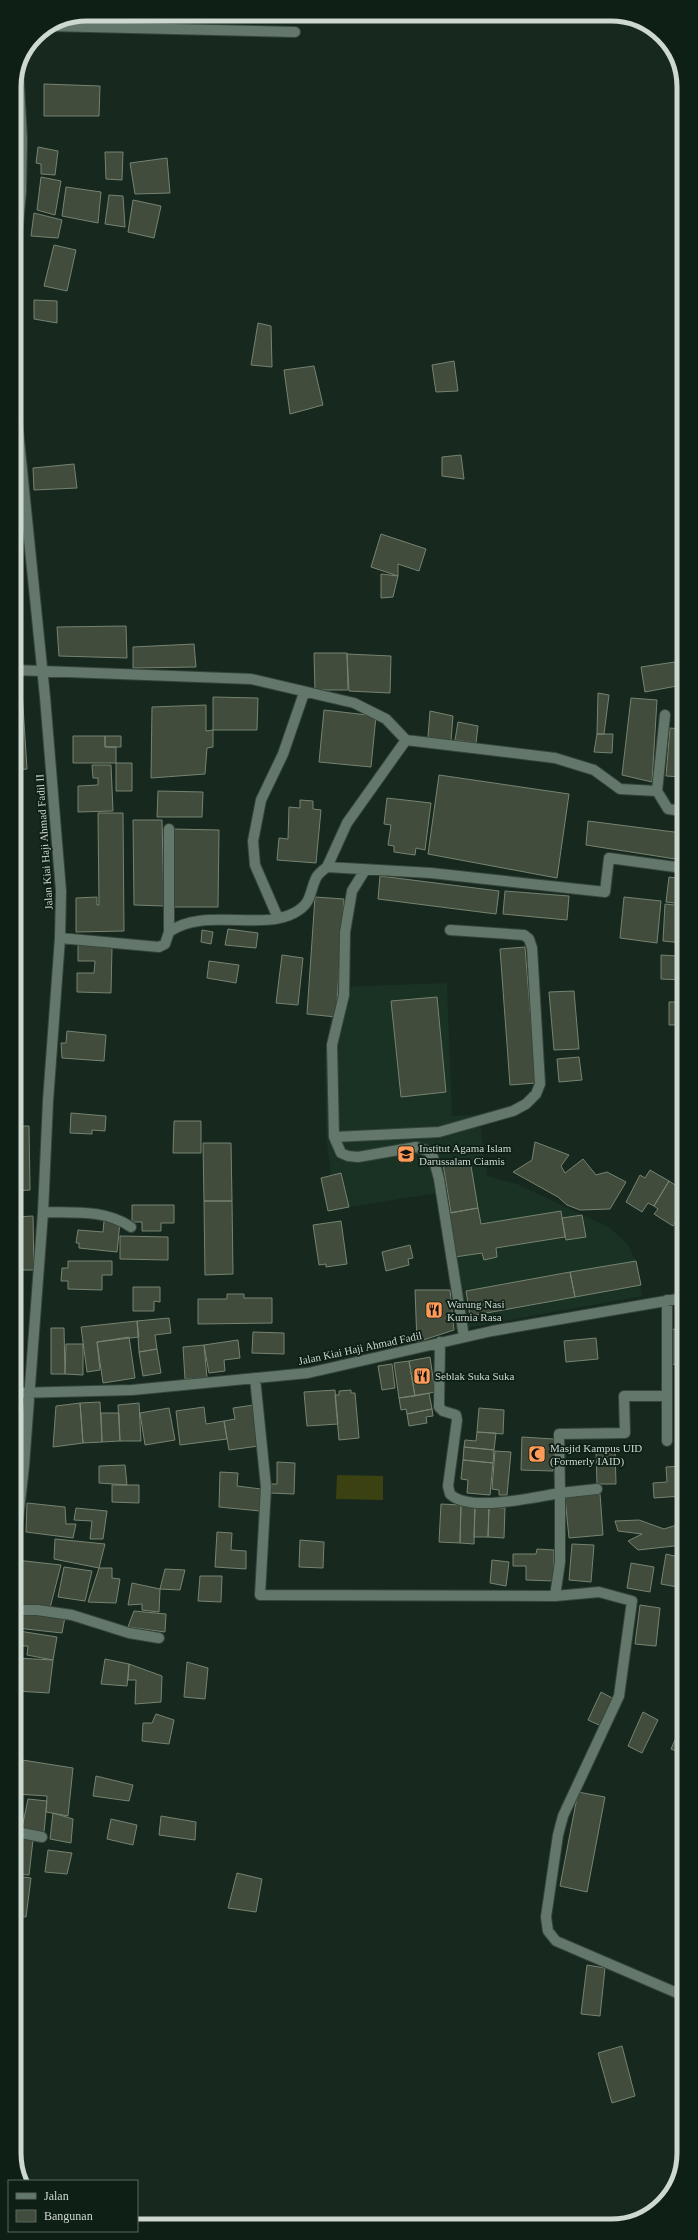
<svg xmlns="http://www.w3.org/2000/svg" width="698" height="2240" font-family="Georgia,serif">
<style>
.built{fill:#193224}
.green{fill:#3b4111}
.building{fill:#414c3c;stroke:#768371}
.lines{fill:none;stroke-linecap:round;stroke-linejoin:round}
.street-casing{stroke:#37453c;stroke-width:12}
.street{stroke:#63786b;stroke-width:10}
.labels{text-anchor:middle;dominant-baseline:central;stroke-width:3.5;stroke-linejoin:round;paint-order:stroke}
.street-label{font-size:11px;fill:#cdd8d1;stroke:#0e1f15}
.poi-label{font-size:11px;fill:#cdd8d1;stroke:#0e1f15;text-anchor:start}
.rim{fill:none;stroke:#cdd8d1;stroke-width:5}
</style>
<rect width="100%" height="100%" fill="#17291f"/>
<path class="built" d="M447,983L452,1116L479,1115L487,1176L517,1184L610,1228L628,1245L636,1261L642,1296L455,1330L451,1277L437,1193L349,1207L342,1174L331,1175L326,1135L325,1055L335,987Z"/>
<path class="green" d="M677,1422H683V1448H678Z
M337,1475L383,1476V1500L336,1499Z"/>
<path class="building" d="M44,84L100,86L99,116H44Z
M38,147L58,151L55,175L41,174V164L36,163Z
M105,152H123L122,180L106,179Z
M167,158L170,193L135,194L130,163Z
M41,177L61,181L55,215L37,210Z
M66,187L101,192L98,223L62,216Z
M109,195L123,196L125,227L105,224Z
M133,200L161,206L154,238L128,232Z
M34,213L62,220L58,238L31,236Z
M54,245L76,250L67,291L44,286Z
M34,300L57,301V323L34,319Z
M258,323L271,326L272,367L251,365Z
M454,361L458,391L436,392L432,365Z
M314,366L323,405L290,414L284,370Z
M461,455L464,479L442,476V457Z
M74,464L77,488L34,490L33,468Z
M381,534L426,549L419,571L398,564V576L371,567Z
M381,574L398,576L393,597L381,598Z
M126,626L127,658L59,656L57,627Z
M194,644L196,667L133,668V647Z
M314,653H347L348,690H315Z
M347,654L391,656L390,693L349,691Z
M682,661V685L645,692L641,667Z
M15,691H22L27,769L15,770Z
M598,693L609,695L604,734H597Z
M213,697L258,698L257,730H213Z
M631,698L657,700L652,782L622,775Z
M206,705V731L213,730V747L207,748L205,774L151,778L152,707Z
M324,710L376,716L371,767L319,762Z
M430,711L453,716L451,741L428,737Z
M458,722L478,726L476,743L455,740Z
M670,728L682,729V777L666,776Z
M597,734H613L612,753L594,752Z
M73,736H105V747H116V763H73Z
M105,736H121V747H105Z
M116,763H132V791H116Z
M92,765H111L113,811L78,812V786L98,785V778H93Z
M439,775L569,794L557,878L428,854Z
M158,791L203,792L202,817H157Z
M387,798L431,803L425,850L416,848L415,855L394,852V846L388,845L391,825L384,824Z
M300,800L313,801V809L321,810L316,863L277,860L279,838L288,839L289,807L300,808Z
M98,813H123L124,931L76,932V898L97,897V905H99Z
M133,820H162L164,906L134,905Z
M588,821L682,833V860L586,845Z
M173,829L219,830L218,907H173Z
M380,876L499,891L496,914L378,899Z
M669,877L683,879V904L666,902Z
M505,891L569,896L567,920L503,914Z
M315,897L344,899L336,1017L307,1014Z
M624,897L661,901L657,943L620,938Z
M665,904L683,906V943L663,941Z
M228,929L258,933L256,948L225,945Z
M202,930L213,932L211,944L201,942Z
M676,944L683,945V980L661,979V955L676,956Z
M78,945L112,946L111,993L77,992V973H94L95,961H78Z
M525,947L536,1083L510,1085L500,949Z
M282,955L303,958L298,1005L276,1003Z
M209,961L239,965L236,983L207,978Z
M574,991L579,1049L554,1050L549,992Z
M437,997L446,1092L401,1097L391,1001Z
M669,1002H683V1025H669Z
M67,1031L106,1035L104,1061L62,1058L61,1043H66Z
M579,1057L582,1080L559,1082L557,1059Z
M71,1113L106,1116L105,1131L92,1130V1134L70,1133Z
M174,1121H201V1153H173Z
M15,1126H29L30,1190L15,1191Z
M535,1142L569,1155L561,1166L565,1173L583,1159L596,1175L607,1172L626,1182L610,1209L580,1210L567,1205L558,1197L513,1172L532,1160Z
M203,1143H231L232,1201H204Z
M470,1160L478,1208L451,1213L443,1164Z
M650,1170L669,1181L654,1206L648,1203L642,1212L626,1202L640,1175L645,1178Z
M341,1173L349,1207L328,1211L321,1178Z
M669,1181L683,1190V1217L680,1215L673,1226L654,1214L658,1209L654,1206Z
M204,1201H232L233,1274L205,1275Z
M132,1205H174V1223H161V1231H142V1222H132Z
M478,1208L481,1224L561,1211L565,1237L496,1248L497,1257L484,1260L482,1253L455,1257L448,1213Z
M582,1215L586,1237L566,1240L562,1218Z
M33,1216L34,1270H15V1217Z
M104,1221L120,1222L117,1252L79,1248V1243H76L78,1230L103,1232Z
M341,1221L347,1264L326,1267V1264L319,1265L313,1225Z
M120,1236L168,1237V1260L120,1259Z
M410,1245L413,1258L408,1259L409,1265L386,1271L382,1252Z
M68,1261H112V1275H102V1290L68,1289V1281H61L62,1268H68Z
M636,1261L641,1285L575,1297L570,1272Z
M683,1265V1287L676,1268Z
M570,1272L575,1297L470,1316L466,1291Z
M133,1287H160V1302L154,1301V1311H133Z
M415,1290H450L454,1330L417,1342Z
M227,1294H244V1298H272V1323L198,1324V1299H227Z
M169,1318L171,1333L155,1335L157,1349L139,1352L137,1321Z
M137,1321L139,1337L97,1342L100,1370L87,1372L81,1327Z
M51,1328H64L65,1374H51Z
M669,1329L683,1330V1365L668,1364Z
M253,1332L284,1333V1354L252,1353Z
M129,1337L135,1378L103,1383L97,1342Z
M596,1338L598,1359L566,1362L564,1341Z
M238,1340L240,1358L224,1360L225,1371L209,1373L204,1345Z
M66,1344H83V1375L65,1374Z
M204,1345L207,1378L185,1379L183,1347Z
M157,1349L161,1373L143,1376L139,1352Z
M430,1357L435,1392L415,1396L409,1361Z
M409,1361L415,1396L399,1398L394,1363Z
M392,1364L395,1388L382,1390L378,1366Z
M335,1390L338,1424L307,1426L304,1392Z
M351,1390V1393H355L359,1438L339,1440L335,1395H339V1391Z
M429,1393L432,1409L407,1414L406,1409L401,1410L399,1398Z
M100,1402L102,1442L83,1443L80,1403Z
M80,1403L83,1443L53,1447L56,1406Z
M139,1403L141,1441H120L118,1405Z
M254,1405L259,1446L229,1450L224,1421L235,1419L233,1408Z
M204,1407L206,1424L224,1421L227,1439L180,1445L176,1411Z
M169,1408L175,1440L145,1445L140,1413Z
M479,1408L504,1410L503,1434L477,1432Z
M432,1409L433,1416L426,1417L427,1423L409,1426L407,1414Z
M101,1413H119L120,1441L102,1442Z
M477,1432L496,1433L494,1450L464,1447L465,1440L476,1441Z
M522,1437L554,1439L553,1471L521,1470Z
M464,1447L494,1450L493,1463L463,1460Z
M615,1449L616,1484H597L596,1450Z
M495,1451L511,1452L507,1495H499V1490L492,1489Z
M463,1460L493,1463L490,1495L467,1493L468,1480L461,1479Z
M277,1462L295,1463L294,1494L270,1493V1484H277Z
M125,1465L127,1485L99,1483V1466Z
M683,1466L682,1496L654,1498L653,1483L667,1482L666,1467Z
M220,1472L238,1473L237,1486L261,1489L260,1511L219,1507Z
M112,1485H139V1503L112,1502Z
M600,1494L603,1535L569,1538L565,1497Z
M27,1503L65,1507L66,1524H76L73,1538L26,1532Z
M441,1504L461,1505L460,1543L439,1542Z
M461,1505L475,1506L474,1544L460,1543Z
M475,1506L489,1507L488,1537H474Z
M489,1507L505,1508L504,1538L488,1537Z
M76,1508L107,1511L103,1539H90L92,1521L74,1520Z
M639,1520L664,1529L683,1523V1545L638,1550L628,1541L642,1534L618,1531L615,1521Z
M217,1532L232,1533L231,1550L246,1551V1569L215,1567Z
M55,1539L105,1544L99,1568L54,1559Z
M300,1540L324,1542L323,1568L299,1567Z
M572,1544L594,1545L591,1582L569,1580Z
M537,1549L554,1550V1581L526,1580V1566H513V1554H536Z
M666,1554L683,1558V1588L661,1584Z
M16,1560L61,1565L50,1608L16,1606Z
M492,1560L509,1562L506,1586L490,1583Z
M631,1563L654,1567L650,1592L627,1588Z
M64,1567L92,1571L85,1601L58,1597Z
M99,1568H112V1578L120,1579L116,1603L88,1602Z
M165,1569L185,1570L180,1590L160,1589Z
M200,1576H222L221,1602L198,1601Z
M132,1583L160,1589L159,1612L142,1610V1604L128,1605Z
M640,1605L660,1608L656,1646L635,1644Z
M22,1611L65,1617L62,1633L17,1628Z
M134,1611L166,1614L165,1632L128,1627Z
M19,1631L57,1637L53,1660L27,1655L28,1646H17Z
M16,1658L53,1660L49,1693L16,1691Z
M105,1659L129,1664L127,1686L101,1684Z
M187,1662L208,1668L205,1699L184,1697Z
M129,1664L162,1676L161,1702L135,1704L136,1680H128Z
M601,1692L614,1699L601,1726L588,1720Z
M643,1712L658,1720L642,1753L628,1746Z
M156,1714L174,1720L169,1744L142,1741L143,1723H152Z
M682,1724L684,1725V1754L671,1749Z
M16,1759L73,1768L68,1816L46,1812L47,1796L16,1794Z
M96,1776L133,1785L129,1801L93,1796Z
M578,1792L605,1797L587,1892L560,1886Z
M28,1799L47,1801L44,1832L22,1828Z
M53,1813L73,1819L71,1843L50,1839Z
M161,1816L196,1822L195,1840L159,1835Z
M111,1819L137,1825L133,1845L107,1839Z
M16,1835L33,1840L29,1875L16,1874Z
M48,1850L72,1853L67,1874L45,1872Z
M237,1873L262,1879L256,1912L228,1908Z
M16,1876L31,1878L26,1917L16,1916Z
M587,1965L605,1968L600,2016L581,2014Z
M622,2046L635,2096L612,2103L598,2053Z"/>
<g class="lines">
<defs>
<path id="street" d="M49,26L295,32
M14,268L21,192L22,139L18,66
M14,362L17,420L45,697L61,891L60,938L48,1101L43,1212L24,1466L16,1538
M15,670L251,679L354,703L386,719L406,740L555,758L594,770L620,789L657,791
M665,715L657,791L668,809L682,811
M327,867L347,823L406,740
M365,870L352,891L345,932L344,995L332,1045L334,1137L341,1153L348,1156L358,1157L416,1147L428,1151L433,1157L439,1179L464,1337
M278,918L255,865L253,841L261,800L283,754L304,693
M169,932V829
M60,938L159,947L165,944L169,932C202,907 261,931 294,913C312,904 309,893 316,878C318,874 323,870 327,867L431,873L605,892L609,858L683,868
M334,1137L439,1132L513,1111L526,1104L536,1094L540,1084L532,948L529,939L524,935L450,930
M43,1212C73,1213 105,1209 131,1227
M440,1342L439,1407L443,1411L456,1415L457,1420L448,1486L450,1494C469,1513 534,1497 560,1493V1562L555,1596
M255,1378L266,1487L260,1595L555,1596L599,1592L632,1601L619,1696L563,1816L558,1835L546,1917L548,1931L556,1941L684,1996
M16,1393L132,1390L308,1373L492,1331L683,1298
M667,1441V1300
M597,1489L560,1493L559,1434L625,1433L624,1396H667
M16,1610H37L72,1615L129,1633L159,1638
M16,1832L42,1837"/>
</defs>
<use href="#street" class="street-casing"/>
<use href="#street" class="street"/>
</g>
<defs>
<symbol id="university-square" viewBox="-11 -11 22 22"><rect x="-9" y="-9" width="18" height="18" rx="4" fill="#fe9b58" stroke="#0e1f15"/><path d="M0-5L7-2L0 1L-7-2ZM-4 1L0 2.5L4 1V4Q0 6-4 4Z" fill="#111"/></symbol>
<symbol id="restaurant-square" viewBox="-11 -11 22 22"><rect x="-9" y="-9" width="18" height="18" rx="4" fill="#fe9b58" stroke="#0e1f15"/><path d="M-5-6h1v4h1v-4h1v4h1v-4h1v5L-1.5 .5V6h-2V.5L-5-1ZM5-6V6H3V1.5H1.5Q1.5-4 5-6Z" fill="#111"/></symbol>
<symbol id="mosque-square" viewBox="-11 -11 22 22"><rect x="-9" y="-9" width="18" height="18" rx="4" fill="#fe9b58" stroke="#0e1f15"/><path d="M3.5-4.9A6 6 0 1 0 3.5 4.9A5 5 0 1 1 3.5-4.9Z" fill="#111"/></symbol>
</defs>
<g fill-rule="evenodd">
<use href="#university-square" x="396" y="1144" width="20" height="20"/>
<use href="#restaurant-square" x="424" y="1300" width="20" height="20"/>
<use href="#restaurant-square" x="412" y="1366" width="20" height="20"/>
<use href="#mosque-square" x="527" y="1444" width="20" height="20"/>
</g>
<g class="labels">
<g class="street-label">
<text transform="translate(44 842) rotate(-94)">Jalan Kiai Haji Ahmad Fadil II</text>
<text transform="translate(360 1348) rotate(-12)">Jalan Kiai Haji Ahmad Fadil</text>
</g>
<g class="poi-label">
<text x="419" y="1148">Institut Agama Islam<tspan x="419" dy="13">Darussalam Ciamis</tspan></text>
<text x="447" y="1304">Warung Nasi<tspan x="447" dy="13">Kurnia Rasa</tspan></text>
<text x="435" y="1376">Seblak Suka Suka</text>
<text x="550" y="1448">Masjid Kampus UID<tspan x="550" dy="13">(Formerly IAID)</tspan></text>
</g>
</g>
<path d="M0 0H698V2240H0ZM87 21H611A66 66 0 0 1 677 87V2153A66 66 0 0 1 611 2219H87A66 66 0 0 1 21 2153V87A66 66 0 0 1 87 21Z" fill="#0e1f15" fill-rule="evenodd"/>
<path class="rim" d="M87 21H611A66 66 0 0 1 677 87V2153A66 66 0 0 1 611 2219H87A66 66 0 0 1 21 2153V87A66 66 0 0 1 87 21Z"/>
<rect x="8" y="2180" width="130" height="52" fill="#0e1f15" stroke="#5a6960"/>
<rect x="16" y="2193" width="20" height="6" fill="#63786b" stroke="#5a6960"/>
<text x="44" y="2200" font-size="12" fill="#cdd8d1">Jalan</text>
<rect x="16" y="2210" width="20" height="12" fill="#414c3c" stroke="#5a6960"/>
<text x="44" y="2220" font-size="12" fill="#cdd8d1">Bangunan</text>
</svg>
